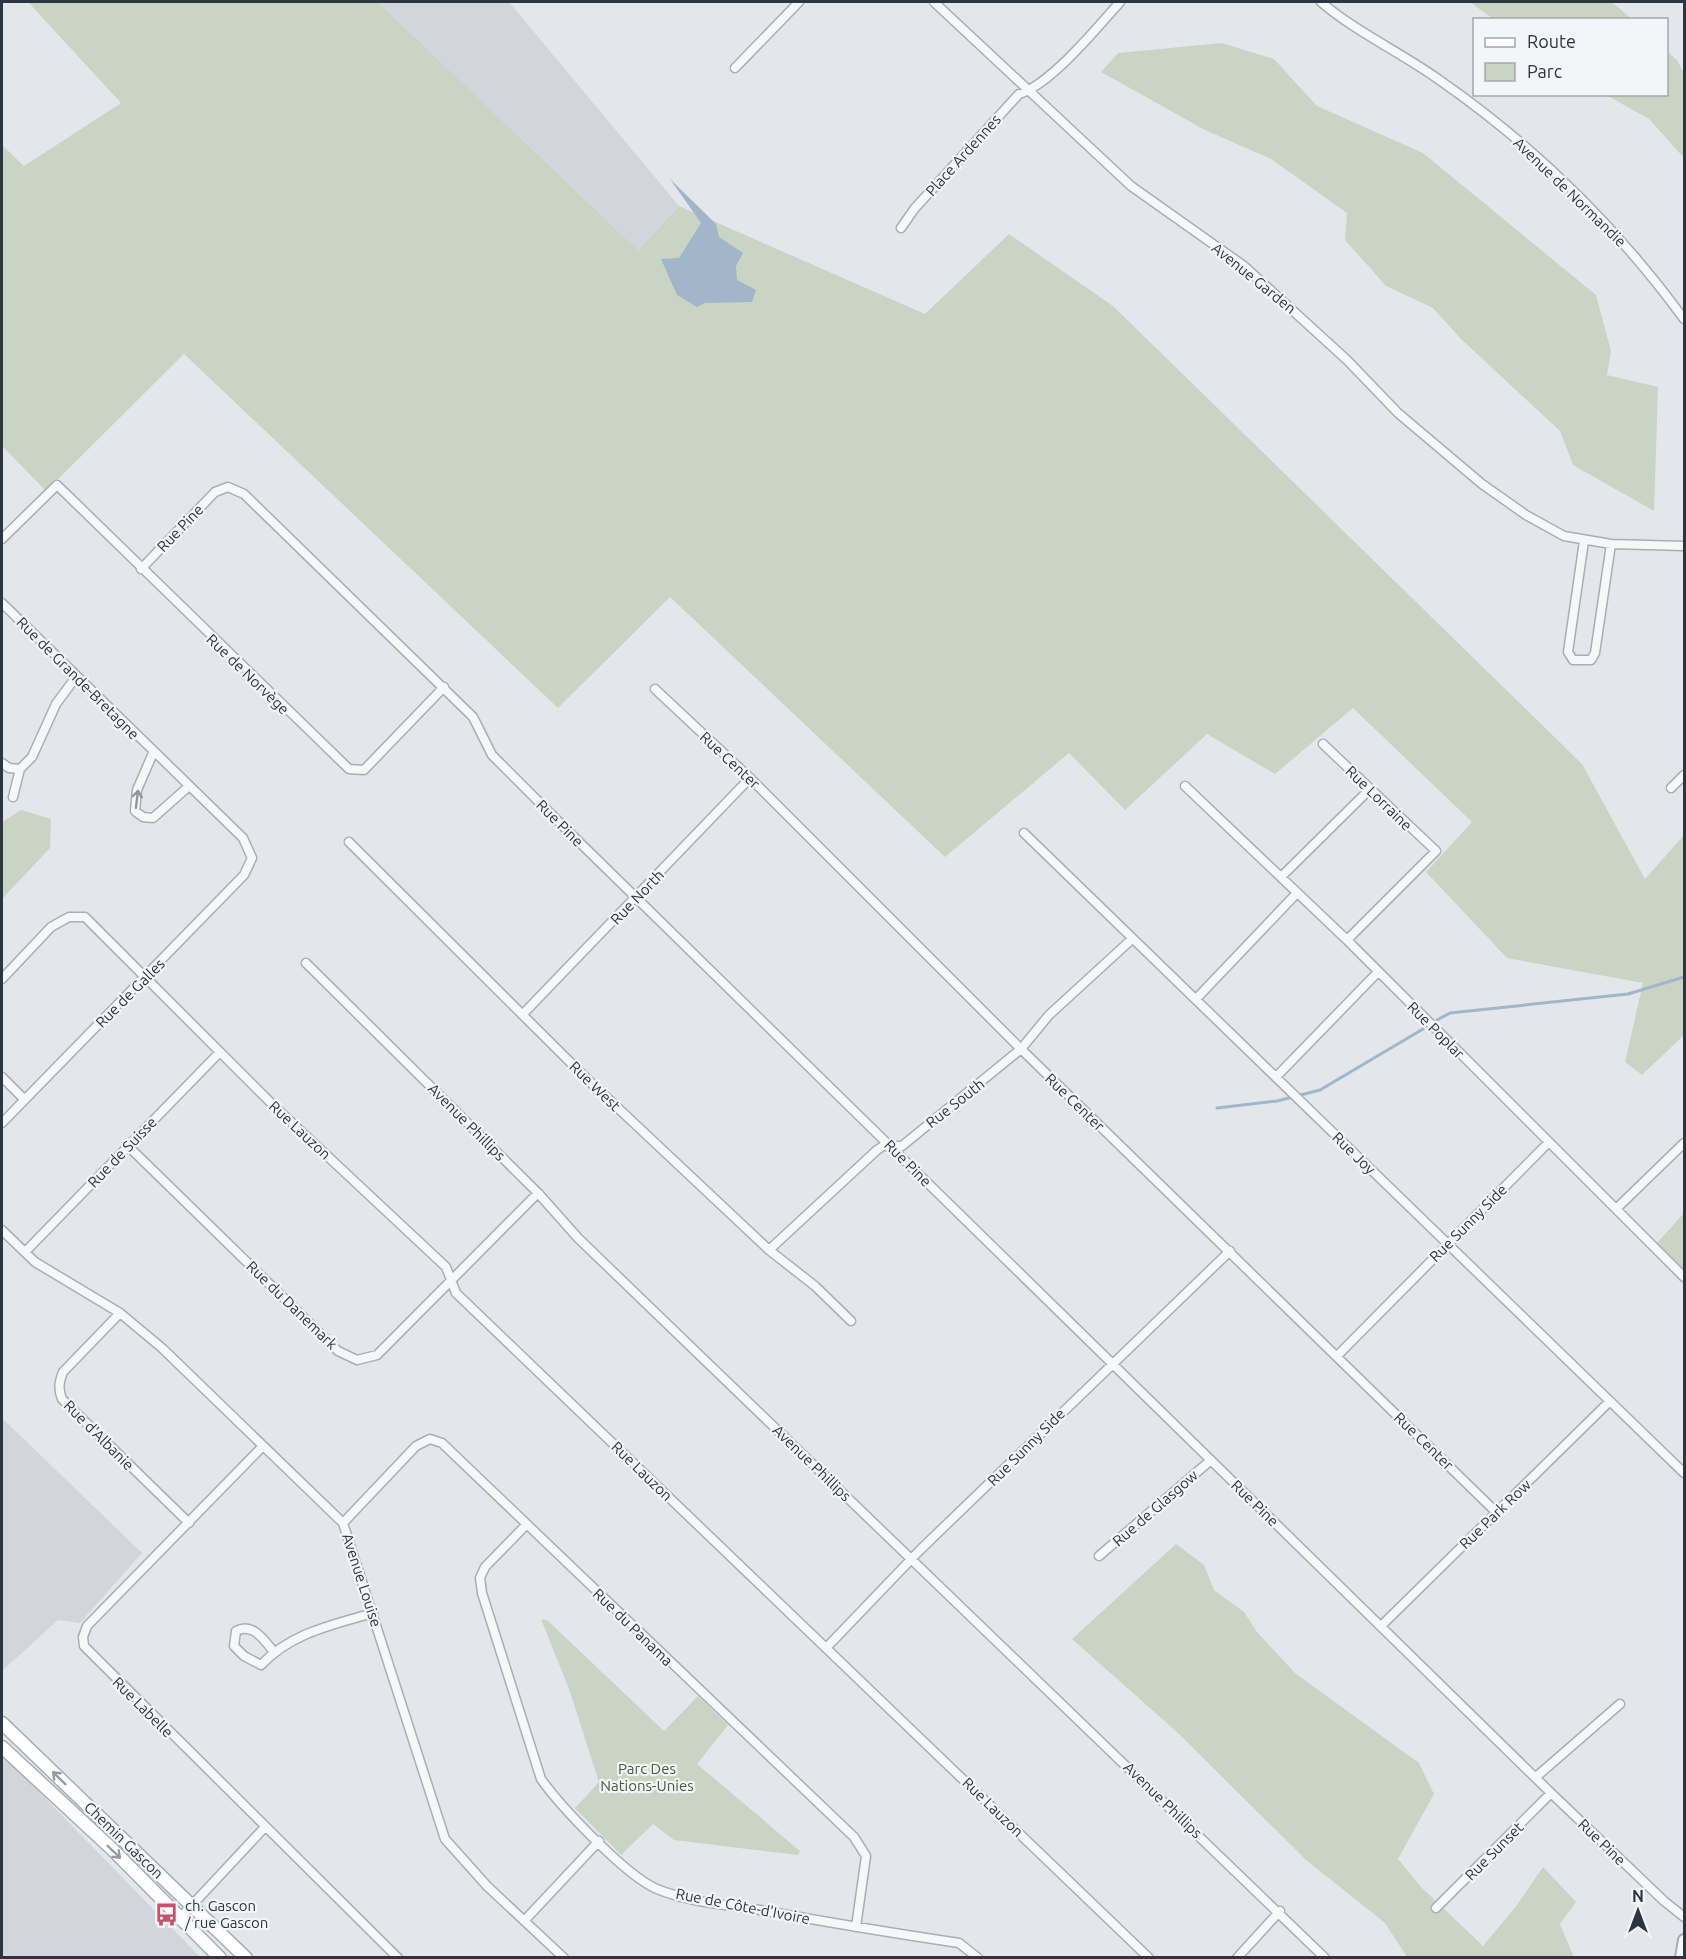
<svg xmlns="http://www.w3.org/2000/svg" width="1686" height="1959" font-family="Ubuntu,sans-serif">
<style>
.built{fill:#d2d6dc}
.green{fill:#cad4c5}
.water{fill:#a1b6c8}
.lines{fill:none;stroke-linecap:round;stroke-linejoin:round}
.stream{stroke:#a1b6c8;stroke-width:3}
.minor-casing{stroke:#a8aeb5;stroke-width:11}
.tertiary-casing{stroke:#a8aeb5;stroke-width:14}
.secondary-casing{stroke:#a8aeb5;stroke-width:15}
.minor{stroke:#f6f7f9;stroke-width:8}
.tertiary{stroke:#f6f7f9;stroke-width:10}
.secondary{stroke:#fff;stroke-width:12}
.oneway{stroke:#91969e}
.oneway2{stroke:#969aa0}
.labels{text-anchor:middle;dominant-baseline:central;stroke-width:4.5;stroke-linejoin:round;paint-order:stroke}
.street-label{font-size:15px;fill:#2c3542;stroke:#f3f5f8}
.park-label{font-size:15px;fill:#435d3a;stroke:#f3f5f8}
.poi-label{font-size:15px;fill:#2c3542;stroke:#f3f5f8;text-anchor:start}
</style>
<rect width="100%" height="100%" fill="#e3e7eb"/>
<path class="built" d="M378,2H509L679,206L638,250Z
M2,1418L142,1553L80,1623L58,1620L2,1671Z
M2,1753L42,1795L200,1957H2Z"/>
<path class="green" d="M28,2H378L638,250L679,206L925,314L1009,234L1113,306L1582,764L1645,879L1684,835V1035L1642,1075L1625,1062L1643,983L1507,958L1426,872L1472,822L1353,708L1275,774L1207,734L1125,810L1069,753L945,857L670,597L558,708L184,354L46,491L2,446V145L24,166L121,103Z
M1470,2H1612L1632,19H1493Z
M1222,43L1274,59L1317,106L1423,153L1596,295L1611,351L1607,375L1658,387L1654,511L1573,465L1560,431L1461,339L1433,308L1386,286L1345,240L1347,213L1271,159L1205,130L1101,72L1118,53Z
M1667,51L1677,60L1684,73V158L1649,119L1606,95L1666,94Z
M21,810L51,819L50,848L2,899V822Z
M1684,1213V1271L1656,1244Z
M1176,1544L1204,1565L1214,1590L1244,1612L1257,1632L1295,1673L1419,1763L1434,1794L1398,1859L1421,1887L1483,1946L1517,1905L1543,1867L1576,1902L1560,1924L1574,1957H1407L1385,1923L1306,1860L1178,1733L1072,1639Z
M541,1619L547,1620L664,1731L698,1696L728,1725L697,1764L800,1851L798,1855L674,1840L653,1824L621,1855L575,1808L599,1782L569,1689Z"/>
<path class="water" d="M670,179L716,224L719,237L743,253L736,266L737,280L756,290L752,302L705,303L697,307L677,295L661,259L679,258L701,223Z"/>
<g class="lines">
<path class="stream" d="M1437,1020L1450,1013L1628,994L1684,977
M1217,1108L1277,1101L1320,1090L1423,1029"/>
<defs>
<path id="minor" d="M934,2L1131,186L1244,266L1347,360L1398,413L1482,484L1526,515L1564,536L1611,544L1684,546
M1321,2C1356,32 1400,52 1438,79C1533,145 1616,226 1684,319
M735,68L799,2
M901,228L915,208L1019,94C1050,85 1098,27 1120,2
M2,539L57,485L349,769L364,770L444,687
M1584,541L1568,652L1573,660H1591L1595,653L1611,544
M141,569L215,492L228,487L244,494L473,717L492,755L571,834L1551,1793L1664,1901L1684,1917
M2,603L243,838L252,858L244,875L2,1123
M655,689L750,778L1021,1049L1497,1513
M1323,744L1436,851L1347,940
M153,753L137,790L135,811L143,817L153,818L188,787
M2,763L9,768L20,769
M1185,786L1347,940L1684,1277
M1671,788L1684,775
M13,797L20,769L32,757L56,704L76,677
M1024,833L1684,1473
M349,842L586,1078L769,1250L815,1286L851,1321
M1281,877L1370,789
M306,963L538,1193L578,1238L1325,1958
M2,979L51,927L69,917H85L275,1107L446,1267L456,1293L1149,1958
M1196,999L1297,893
M523,1014L750,778
M2,1077L24,1099
M1276,1077L1377,973
M128,1146L338,1351L357,1360L377,1355L538,1193
M1617,1208L1684,1143
M2,1230L35,1262L120,1313L162,1348L343,1523L445,1839L487,1886L564,1958
M769,1250L877,1150L883,1146H902L1021,1049L1049,1015L1132,939
M25,1252L220,1052
M120,1313L63,1372C59,1382 58,1389 62,1399L189,1523
M1337,1356L1549,1142
M263,1446L87,1626L83,1637L84,1646L398,1958
M343,1523L416,1446L430,1439L442,1443L854,1837L866,1856L856,1927
M526,1525L485,1567L480,1578L482,1593L541,1779C561,1807 626,1876 657,1889C688,1902 727,1905 760,1910C826,1922 892,1933 959,1943L978,1958
M1099,1556L1211,1460
M1381,1626L1609,1402
M827,1647L920,1550L1230,1251
M274,1652C264,1640 253,1622 236,1631L234,1646L244,1656L261,1665C291,1633 332,1625 373,1613
M1536,1777L1620,1704
M1436,1908L1551,1793
M180,1918L265,1827
M525,1920L599,1841
M1237,1958L1280,1911"/>
<path id="tertiary" d="M1681,1958L1684,1940"/>
<path id="secondary" d="M2,1723L246,1958
M2,1747L112,1849L220,1958"/>
</defs>
<use href="#minor" class="minor-casing"/>
<use href="#tertiary" class="tertiary-casing"/>
<use href="#secondary" class="secondary-casing"/>
<use href="#minor" class="minor"/>
<use href="#tertiary" class="tertiary"/>
<use href="#secondary" class="secondary"/>
</g>
<defs><path id="oneway-shaft" d="M-6 0H5M1.5-3L5.5 0L1.5 3" fill="none" stroke-width="1.6" stroke-linecap="round" stroke-linejoin="round" transform="scale(1.5)"/></defs>
<use class="oneway" href="#oneway-shaft" transform="translate(137 799) rotate(-83)"/>
<g class="oneway2">
<use href="#oneway-shaft" transform="translate(59 1778) rotate(-136)"/>
<use href="#oneway-shaft" transform="translate(114 1852) rotate(44)"/>
</g>
<defs>
<symbol id="bus-bare" viewBox="-9 -9 18 18"><path d="M-5-6H5V4H4V6H2V4H-2V6H-4V4H-5ZM-3.5-4V0h7V-4ZM-3.5 1.2v1.5H-2V1.2ZM2 1.2v1.5H3.5V1.2Z" fill="#c7516a" stroke="#f3f5f8" stroke-width="2.5" paint-order="stroke"/></symbol>
</defs>
<g fill-rule="evenodd">
<use href="#bus-bare" x="150" y="1898" width="33" height="33"/>
</g>
<g class="labels">
<g class="street-label">
<text transform="translate(963 155) rotate(-48)">Place Ardennes</text>
<text transform="translate(1570 192) rotate(44)">Avenue de Normandie</text>
<text transform="translate(1254 278) rotate(39)">Avenue Garden</text>
<text transform="translate(180 528) rotate(-46)">Rue Pine</text>
<text transform="translate(248 674) rotate(44)">Rue de Norvège</text>
<text transform="translate(78 678) rotate(45)">Rue de Grande-Bretagne</text>
<text transform="translate(730 760) rotate(43)">Rue Center</text>
<text transform="translate(1379 798) rotate(44)">Rue Lorraine</text>
<text transform="translate(560 823) rotate(45)">Rue Pine</text>
<text transform="translate(637 897) rotate(-46)">Rue North</text>
<text transform="translate(130 993) rotate(-45)">Rue de Galles</text>
<text transform="translate(1436 1030) rotate(45)">Rue Poplar</text>
<text transform="translate(595 1086) rotate(44)">Rue West</text>
<text transform="translate(1075 1102) rotate(44)">Rue Center</text>
<text transform="translate(955 1103) rotate(-38)">Rue South</text>
<text transform="translate(467 1122) rotate(45)">Avenue Phillips</text>
<text transform="translate(300 1130) rotate(43)">Rue Lauzon</text>
<text transform="translate(122 1152) rotate(-46)">Rue de Suisse</text>
<text transform="translate(1354 1153) rotate(44)">Rue Joy</text>
<text transform="translate(908 1163) rotate(45)">Rue Pine</text>
<text transform="translate(1468 1223) rotate(-45)">Rue Sunny Side</text>
<text transform="translate(292 1305) rotate(44)">Rue du Danemark</text>
<text transform="translate(99 1435) rotate(45)">Rue d'Albanie</text>
<text transform="translate(1424 1441) rotate(44)">Rue Center</text>
<text transform="translate(1026 1447) rotate(-45)">Rue Sunny Side</text>
<text transform="translate(812 1463) rotate(44)">Avenue Phillips</text>
<text transform="translate(642 1471) rotate(44)">Rue Lauzon</text>
<text transform="translate(1255 1503) rotate(44)">Rue Pine</text>
<text transform="translate(1155 1508) rotate(-41)">Rue de Glasgow</text>
<text transform="translate(1495 1514) rotate(-44)">Rue Park Row</text>
<text transform="translate(362 1580) rotate(72)">Avenue Louise</text>
<text transform="translate(633 1627) rotate(44)">Rue du Panama</text>
<text transform="translate(143 1707) rotate(45)">Rue Labelle</text>
<text transform="translate(1163 1800) rotate(44)">Avenue Phillips</text>
<text transform="translate(993 1807) rotate(44)">Rue Lauzon</text>
<text transform="translate(124 1840) rotate(44)">Chemin Gascon</text>
<text transform="translate(1602 1842) rotate(44)">Rue Pine</text>
<text transform="translate(1494 1851) rotate(-45)">Rue Sunset</text>
<text transform="translate(743 1906) rotate(11)">Rue de Côte-d'Ivoire</text>
</g>
<g class="park-label">
<text x="647" y="1768">Parc Des<tspan x="647" dy="17">Nations-Unies</tspan></text>
</g>
<g class="poi-label">
<text x="185" y="1905">ch. Gascon<tspan x="185" dy="17">/ rue Gascon</tspan></text>
</g>
</g>
<rect width="1686" height="1959" fill="none" stroke="#2c3542" stroke-width="6"/>
<rect x="1473" y="18" width="195" height="78" fill="#f3f5f8" stroke="#a3a8af" stroke-width="1.5"/>
<rect x="1485" y="38" width="30" height="9" fill="#ffffff" stroke="#a3a8af" stroke-width="1.5"/>
<text x="1527" y="48" font-size="18" fill="#2c3542">Route</text>
<rect x="1485" y="63" width="30" height="18" fill="#cad4c5" stroke="#a3a8af" stroke-width="1.5"/>
<text x="1527" y="78" font-size="18" fill="#2c3542">Parc</text>
<g transform="translate(1638 1911)" stroke="#f3f5f8" stroke-width="4.5" paint-order="stroke">
<path d="M0-4.5L10 22L0 15L-10 22Z" fill="#2c3542"/>
<text y="-9" font-size="16" font-weight="bold" text-anchor="middle" fill="#2c3542">N</text>
</g>
</svg>
